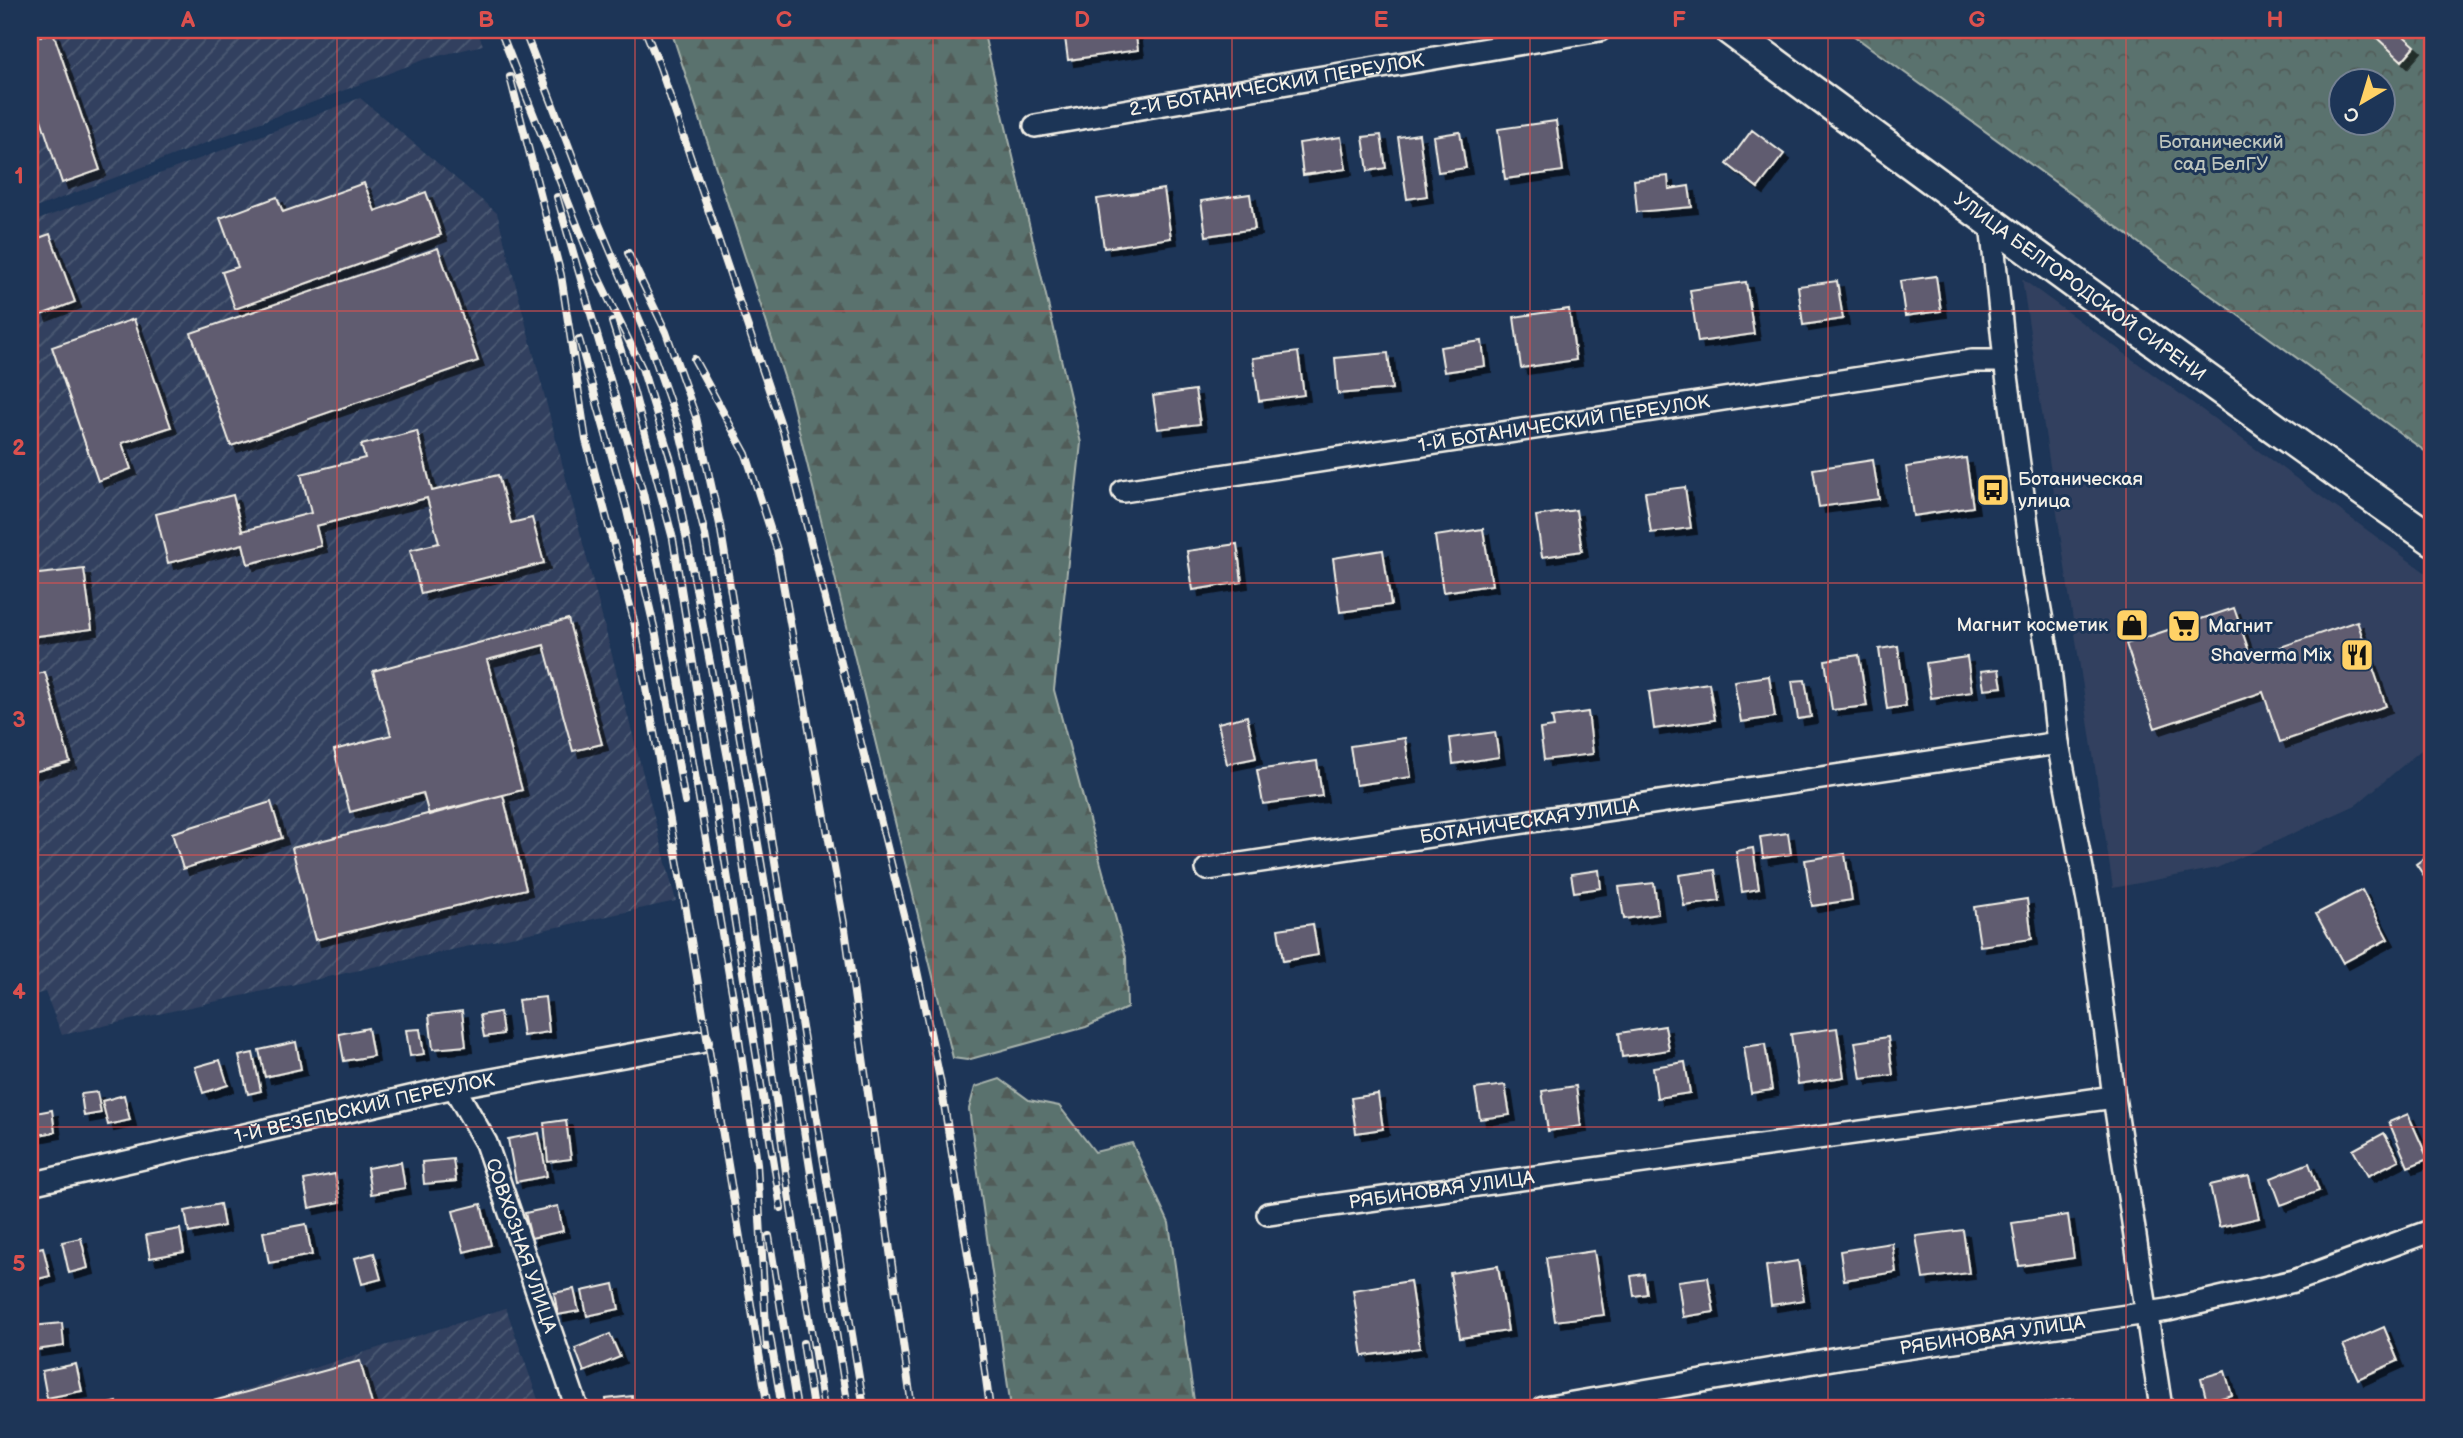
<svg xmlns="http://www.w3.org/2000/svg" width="2463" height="1438" font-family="'Balsamiq Sans',sans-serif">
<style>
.built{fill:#31405e}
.industrial{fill:url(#industrial-furrows)}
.forest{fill:url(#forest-firs);stroke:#a7b2ab;stroke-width:2}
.park{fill:url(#park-crowns);stroke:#a7b2ab;stroke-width:2;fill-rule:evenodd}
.building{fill:#605b6f;stroke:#f4f1e8;stroke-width:2;filter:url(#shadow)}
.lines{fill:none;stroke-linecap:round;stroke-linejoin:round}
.street-casing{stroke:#f4f1e8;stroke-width:26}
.secondary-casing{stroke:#f4f1e8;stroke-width:35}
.street{stroke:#1d3557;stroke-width:21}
.secondary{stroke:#1d3557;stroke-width:30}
.rail-casing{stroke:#f4f1e8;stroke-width:8}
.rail{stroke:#1d3557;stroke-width:5;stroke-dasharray:16;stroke-linecap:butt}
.grid{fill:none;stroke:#dc504e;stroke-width:2;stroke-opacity:0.55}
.labels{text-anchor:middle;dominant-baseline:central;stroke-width:6;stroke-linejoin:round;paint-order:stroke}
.street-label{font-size:19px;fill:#f4f1e8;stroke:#1d3557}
.park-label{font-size:19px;fill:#bec5bd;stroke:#1d3557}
.poi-label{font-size:19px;fill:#f4f1e8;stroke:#1d3557;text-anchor:start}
.neatline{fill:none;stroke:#dc504e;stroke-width:2.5}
.grid-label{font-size:23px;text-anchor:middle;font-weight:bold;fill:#dc504e}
</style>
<defs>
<pattern id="industrial-furrows" width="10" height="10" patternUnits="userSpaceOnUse" patternTransform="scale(1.75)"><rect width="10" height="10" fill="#31405e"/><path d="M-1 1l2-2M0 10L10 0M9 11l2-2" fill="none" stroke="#4f5c75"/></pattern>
<pattern id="forest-firs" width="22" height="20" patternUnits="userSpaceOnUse" patternTransform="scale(1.75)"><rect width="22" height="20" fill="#5a726e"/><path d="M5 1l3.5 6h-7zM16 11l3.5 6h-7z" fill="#515b58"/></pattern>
<pattern id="park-crowns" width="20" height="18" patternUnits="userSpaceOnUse" patternTransform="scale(1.75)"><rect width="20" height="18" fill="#5a726e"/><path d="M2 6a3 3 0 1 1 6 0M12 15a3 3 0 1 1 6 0" fill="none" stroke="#515b58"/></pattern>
<filter id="shadow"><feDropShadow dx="6" dy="6" stdDeviation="0" flood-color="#0009"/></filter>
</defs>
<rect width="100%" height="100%" fill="#1d3557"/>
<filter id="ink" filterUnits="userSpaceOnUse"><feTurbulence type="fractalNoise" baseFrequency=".0143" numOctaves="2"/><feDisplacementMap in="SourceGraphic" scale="14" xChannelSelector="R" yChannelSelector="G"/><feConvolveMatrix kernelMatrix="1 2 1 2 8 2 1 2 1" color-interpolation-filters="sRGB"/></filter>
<g filter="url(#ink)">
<path class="built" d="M2022,279L2433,578V740L2356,805L2217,868L2113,888Z"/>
<path class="industrial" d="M30,30H477L483,45L426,59L30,210Z
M360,98L497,213L676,901L62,1035L45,992L30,996V223Z
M506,1308L541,1408H186Z"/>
<path class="forest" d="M671,30H983L1081,443L1054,690L1126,957L1127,1008L1086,1027L967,1060L953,1058L791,398Z
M1000,1079L1029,1100L1059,1106L1095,1152L1132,1143L1169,1223L1195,1408H1011L969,1109L975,1087Z"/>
<path class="park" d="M1846,30H2433V457ZM2340,80H2382V122H2340Z"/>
<path class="building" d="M1064,30H1135L1138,50L1068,60Z
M2375,30H2397L2415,46L2402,61L2377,38Z
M53,32L100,170L62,183L30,86V40Z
M1556,121L1563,171L1505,179L1498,129Z
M1752,130L1784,154L1758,188L1727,164Z
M1460,132L1466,168L1438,172L1433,136Z
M1419,134L1427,196L1407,199L1398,137Z
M1381,135L1386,168L1368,171L1363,137Z
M1341,137L1346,169L1303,175L1299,143Z
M1668,176L1669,189L1689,186L1692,207L1637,212L1634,180Z
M364,183L375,211L426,192L441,235L235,309L222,272L238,267L220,218L277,197L283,212Z
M1164,189L1171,238L1104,248L1097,199Z
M1250,194L1255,229L1206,236L1201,201Z
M50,234L75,302L41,315L30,285V241Z
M438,248L478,361L231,446L191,333Z
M1936,276L1941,311L1905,316L1900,281Z
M1837,281L1843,319L1803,325L1798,286Z
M1746,282L1754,334L1698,342L1690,290Z
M1569,309L1576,360L1521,368L1514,317Z
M134,319L171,427L122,443L131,469L98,481L52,347Z
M1482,341L1485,366L1444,372L1440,347Z
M1298,352L1304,395L1259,401L1253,358Z
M1388,353L1392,389L1338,394L1335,358Z
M1195,390L1200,424L1158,429L1153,396Z
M417,431L432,491L498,475L511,523L532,518L544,563L421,594L410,550L439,543L427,498L316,526L321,546L248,564L243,544L168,563L156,514L233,495L242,531L311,513L301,474L365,458L361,445Z
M1966,458L1973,507L1913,516L1906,467Z
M1873,460L1879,499L1819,507L1813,469Z
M1685,487L1691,528L1651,533L1645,492Z
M1576,510L1582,551L1542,557L1536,516Z
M1483,529L1492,585L1443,592L1435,536Z
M1237,544L1242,582L1193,590L1187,551Z
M1383,550L1391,605L1340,612L1333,558Z
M84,569L92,629L30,637V575Z
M2234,608L2251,657L2357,621L2386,706L2280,742L2263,692L2155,728L2126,644Z
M568,619L602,744L573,751L544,645L487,660L522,790L429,815L423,793L350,812L334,750L391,735L373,671Z
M1898,646L1906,706L1887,709L1879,649Z
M1859,655L1867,706L1832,710L1825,660Z
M1967,657L1972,692L1931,698L1926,663Z
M1999,669L2002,687L1984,689L1981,671Z
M45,672L70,762L30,773V676Z
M1769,676L1775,717L1741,722L1734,681Z
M1805,680L1811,717L1798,719L1792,681Z
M1709,683L1715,720L1654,729L1649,692Z
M1588,712L1593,754L1544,760L1540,729L1554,727L1552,717Z
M1247,716L1256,758L1227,764L1218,723Z
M1495,732L1499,757L1453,764L1450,738Z
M1405,738L1411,777L1356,785L1350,746Z
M1317,761L1322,796L1263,804L1257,770Z
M503,795L526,889L315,940L292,848Z
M271,802L282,838L183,869L172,833Z
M1788,833L1791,854L1763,858L1760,837Z
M1753,848L1759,889L1742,892L1736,851Z
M2433,852V889L2416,864Z
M1845,854L1852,900L1812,906L1805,860Z
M1599,870L1601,888L1574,892L1571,874Z
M1715,870L1720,901L1684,906L1679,875Z
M1654,883L1658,914L1624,919L1619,887Z
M2362,890L2388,939L2343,963L2316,914Z
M2027,899L2032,939L1980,946L1974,907Z
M1313,924L1318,955L1283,961L1278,929Z
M545,997L549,1032L523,1036L518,1000Z
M462,1011L466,1046L433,1049L429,1015Z
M500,1012L503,1034L484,1037L480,1015Z
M1665,1026L1669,1050L1622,1057L1619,1033Z
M368,1028L373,1056L344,1061L339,1034Z
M1837,1028L1844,1077L1798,1084L1791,1034Z
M420,1029L424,1054L410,1056L406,1030Z
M1888,1037L1893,1075L1861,1079L1855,1042Z
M296,1042L301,1069L265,1077L259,1050Z
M1765,1044L1772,1090L1751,1093L1744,1047Z
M253,1053L261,1091L248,1094L239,1056Z
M220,1060L228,1085L203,1093L195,1067Z
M1685,1062L1690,1093L1657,1098L1653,1067Z
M1505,1085L1510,1115L1480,1119L1475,1089Z
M1576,1086L1581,1126L1548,1131L1542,1091Z
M97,1092L101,1113L84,1116L81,1094Z
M1378,1094L1383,1129L1356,1133L1351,1098Z
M124,1095L130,1120L108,1125L102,1101Z
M52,1110L55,1132L33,1136L30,1114Z
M2408,1114L2428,1159L2408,1167L2389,1122Z
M566,1120L571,1159L548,1162L544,1123Z
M539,1133L547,1176L516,1182L508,1139Z
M2384,1133L2399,1160L2368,1176L2353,1150Z
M453,1159L456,1181L424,1184L422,1162Z
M401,1162L405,1188L371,1194L367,1168Z
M2309,1163L2319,1191L2281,1205L2271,1178Z
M335,1174L340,1202L309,1208L304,1180Z
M2249,1176L2259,1218L2219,1227L2210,1185Z
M220,1204L224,1226L189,1233L185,1211Z
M481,1204L491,1245L464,1252L453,1211Z
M558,1206L563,1231L531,1238L525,1213Z
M2068,1215L2074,1258L2019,1266L2012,1223Z
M306,1224L312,1255L269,1263L263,1232Z
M180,1229L184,1252L150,1258L146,1235Z
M1963,1230L1969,1273L1923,1279L1916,1236Z
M81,1238L88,1268L69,1273L62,1242Z
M1892,1243L1896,1272L1844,1280L1840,1251Z
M43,1247L50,1276L30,1281V1250Z
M1594,1251L1604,1315L1555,1321L1546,1258Z
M374,1253L381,1279L362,1284L355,1258Z
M1798,1261L1804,1300L1771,1305L1766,1266Z
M1498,1266L1508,1331L1460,1338L1450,1273Z
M1644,1274L1647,1294L1634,1296L1631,1276Z
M1708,1277L1714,1312L1683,1317L1678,1281Z
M1410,1281L1420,1348L1363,1356L1353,1290Z
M614,1284L619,1309L587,1316L582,1291Z
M574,1289L579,1311L558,1315L554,1293Z
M2433,1305V1332L2423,1310Z
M62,1323L64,1346L35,1350L32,1326Z
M2384,1327L2398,1361L2358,1379L2343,1345Z
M610,1334L620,1357L584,1372L575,1348Z
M360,1361L373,1408H196L195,1406Z
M76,1364L82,1391L47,1398L42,1371Z
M2225,1371L2232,1395L2207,1402L2201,1378Z
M632,1396L633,1408H607L606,1399Z
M2074,1399L2075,1408H2045V1403Z
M117,1402L119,1408H95Z"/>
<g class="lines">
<defs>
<g id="street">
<path id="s1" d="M1035,126L1600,30"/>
<path d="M1991,223L2005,361L2034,576L2049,660L2058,743L2090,911L2114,1097L2161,1408"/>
<path id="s2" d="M1123,491L1972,361H2005"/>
<path id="s3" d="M1207,869L2058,743"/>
<path id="s4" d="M454,1087L486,1143L577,1408"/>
<path id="s5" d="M30,1184L454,1087L700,1042"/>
<path id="s6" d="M1268,1214L2114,1097"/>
<path id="s7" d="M1543,1408L1844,1357L2168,1310L2294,1281L2433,1230"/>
</g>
<g id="secondary">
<path id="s8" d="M1730,30C1962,202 2196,374 2433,540"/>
</g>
</defs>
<use href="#street" class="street-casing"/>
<use href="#secondary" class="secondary-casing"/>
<use href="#street" class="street"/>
<use href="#secondary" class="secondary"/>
<defs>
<path id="rail" d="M500,30L597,275L642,368L673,467L730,769L791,1208L824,1408
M524,30L594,212L650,345L679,428L705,535L768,902L848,1408
M645,30L660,67L783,431L912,947L940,1079L975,1299L990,1408
M510,77L561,275L586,440L634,621L684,898L768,1408
M557,197L643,493L663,586L733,998L757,1163L767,1347
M628,253L666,332L696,417L720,525L864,1408
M612,322L634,393L673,539L781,1208
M579,339L626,506L656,635L685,802
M694,359L746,454L777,550L845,929L912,1408
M769,1236L797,1408
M770,1336L782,1408
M803,1343L813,1408"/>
</defs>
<use href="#rail" class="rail-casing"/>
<use href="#rail" class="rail"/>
</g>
</g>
<path class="grid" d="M337,30V1408M635,30V1408M933,30V1408M1232,30V1408M1530,30V1408M1828,30V1408M2126,30V1408M30,311H2433M30,583H2433M30,855H2433M30,1127H2433"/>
<defs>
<symbol id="bus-square" viewBox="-11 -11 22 22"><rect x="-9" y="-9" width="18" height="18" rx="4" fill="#ffd166" stroke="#1d3557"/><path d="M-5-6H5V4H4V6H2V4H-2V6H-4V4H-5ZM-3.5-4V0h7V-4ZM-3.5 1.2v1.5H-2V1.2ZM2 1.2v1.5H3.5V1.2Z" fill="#111"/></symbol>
<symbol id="shop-square" viewBox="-11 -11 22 22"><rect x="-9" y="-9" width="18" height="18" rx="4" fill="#ffd166" stroke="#1d3557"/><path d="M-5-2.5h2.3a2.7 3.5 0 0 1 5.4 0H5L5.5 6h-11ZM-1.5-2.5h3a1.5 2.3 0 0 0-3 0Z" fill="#111"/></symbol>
<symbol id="supermarket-square" viewBox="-11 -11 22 22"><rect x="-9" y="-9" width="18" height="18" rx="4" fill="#ffd166" stroke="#1d3557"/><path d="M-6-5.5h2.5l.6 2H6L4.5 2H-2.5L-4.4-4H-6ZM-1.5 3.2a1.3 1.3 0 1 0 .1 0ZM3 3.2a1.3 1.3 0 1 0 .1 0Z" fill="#111"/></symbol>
<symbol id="restaurant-square" viewBox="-11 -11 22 22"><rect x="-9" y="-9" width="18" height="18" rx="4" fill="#ffd166" stroke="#1d3557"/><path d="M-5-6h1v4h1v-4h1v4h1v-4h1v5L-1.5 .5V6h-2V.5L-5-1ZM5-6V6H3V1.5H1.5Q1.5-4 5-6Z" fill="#111"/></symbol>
</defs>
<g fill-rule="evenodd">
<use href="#bus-square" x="1974" y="471" width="38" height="38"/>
<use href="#shop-square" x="2113" y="606" width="38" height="38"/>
<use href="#supermarket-square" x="2165" y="607" width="38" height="38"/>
<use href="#restaurant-square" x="2338" y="636" width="38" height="38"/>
</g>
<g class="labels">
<g class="street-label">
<text stroke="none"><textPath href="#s1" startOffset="245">2-Й БОТАНИЧЕСКИЙ ПЕРЕУЛОК</textPath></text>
<text stroke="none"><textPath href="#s8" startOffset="434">УЛИЦА БЕЛГОРОДСКОЙ СИРЕНИ</textPath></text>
<text stroke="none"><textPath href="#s2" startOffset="446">1-Й БОТАНИЧЕСКИЙ ПЕРЕУЛОК</textPath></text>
<text stroke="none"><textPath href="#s3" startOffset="326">БОТАНИЧЕСКАЯ УЛИЦА</textPath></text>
<text stroke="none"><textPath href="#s5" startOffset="343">1-Й ВЕЗЕЛЬСКИЙ ПЕРЕУЛОК</textPath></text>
<text stroke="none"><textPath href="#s6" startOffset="175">РЯБИНОВАЯ УЛИЦА</textPath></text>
<text stroke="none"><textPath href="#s4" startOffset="173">СОВХОЗНАЯ УЛИЦА</textPath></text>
<text stroke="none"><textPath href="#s7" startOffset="455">РЯБИНОВАЯ УЛИЦА</textPath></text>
</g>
<g class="park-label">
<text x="2221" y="142">Ботанический<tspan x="2221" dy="22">сад БелГУ</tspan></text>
</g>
<g class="poi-label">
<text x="2018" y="479">Ботаническая<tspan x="2018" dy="22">улица</tspan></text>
<text x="2108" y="625" text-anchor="end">Магнит косметик</text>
<text x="2208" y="626">Магнит</text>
<text x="2332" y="655" text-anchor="end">Shaverma Mix</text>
</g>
</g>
<rect width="2463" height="1438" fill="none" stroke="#1d3557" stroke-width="77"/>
<g transform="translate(2362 102) rotate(218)"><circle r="33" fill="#1d3557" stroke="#738091" stroke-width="2"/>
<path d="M0-5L12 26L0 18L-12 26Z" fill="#ffd166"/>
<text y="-10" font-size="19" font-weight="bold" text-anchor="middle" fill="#f4f1e8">С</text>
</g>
<rect x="38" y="38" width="2386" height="1362" class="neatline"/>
<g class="grid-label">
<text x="188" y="27">A</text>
<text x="486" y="27">B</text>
<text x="784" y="27">C</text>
<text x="1082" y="27">D</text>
<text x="1381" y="27">E</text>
<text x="1679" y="27">F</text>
<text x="1977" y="27">G</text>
<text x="2275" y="27">H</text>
<text x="19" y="183">1</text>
<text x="19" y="455">2</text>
<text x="19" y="727">3</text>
<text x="19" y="999">4</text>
<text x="19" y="1271">5</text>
</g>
</svg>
